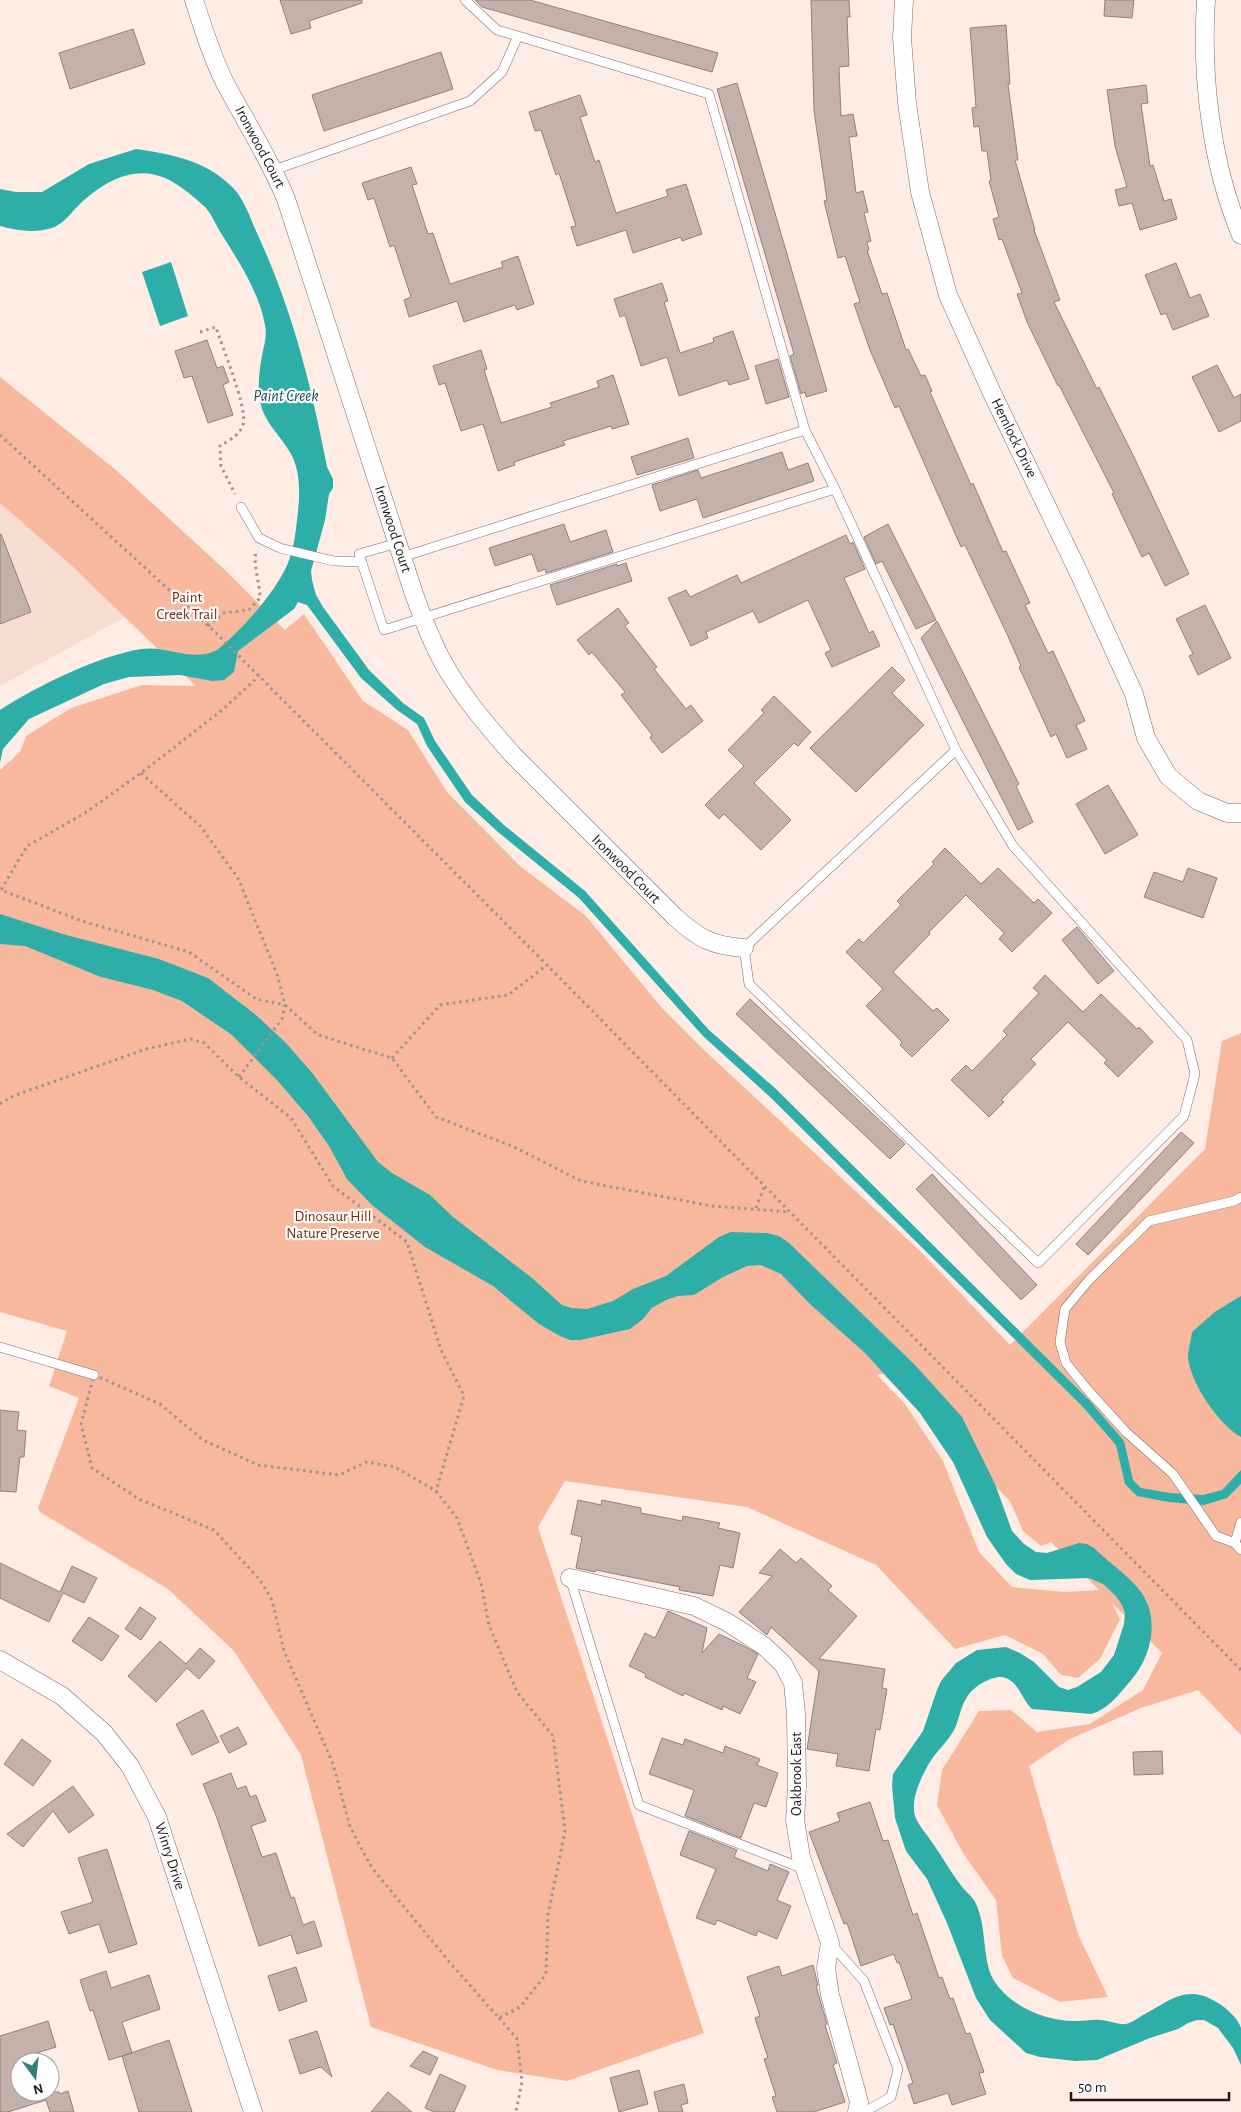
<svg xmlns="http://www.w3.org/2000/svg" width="1241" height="2112" font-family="'Alegreya Sans',sans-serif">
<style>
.built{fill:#f7dcd2}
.green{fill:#f8b89e;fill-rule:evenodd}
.water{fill:#2eaea8}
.building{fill:#c3b1aa;stroke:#92817a}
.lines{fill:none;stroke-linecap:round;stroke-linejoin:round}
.lane-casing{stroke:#7c6b65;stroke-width:10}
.street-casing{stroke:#7c6b65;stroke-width:19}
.path{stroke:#a1938d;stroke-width:3;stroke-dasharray:2.5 4;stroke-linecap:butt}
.lane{stroke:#fff;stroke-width:9}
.street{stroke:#fff;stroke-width:18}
.labels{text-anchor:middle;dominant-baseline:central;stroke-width:4.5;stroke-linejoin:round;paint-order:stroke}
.street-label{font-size:15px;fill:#1e1815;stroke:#fdfdfd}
.park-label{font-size:15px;fill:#752d08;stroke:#fdfdfd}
.water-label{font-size:16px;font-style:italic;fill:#1a4e4b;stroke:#fdfdfd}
</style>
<rect width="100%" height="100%" fill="#ffece4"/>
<path class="built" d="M0,503L72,566L125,617L0,686Z"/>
<path class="green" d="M0,377L116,470L223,568L285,630L304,614L363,701L408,730L447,792L520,866L586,916L662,1008L704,1050L921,1252L1010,1345L1205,1149L1222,1041L1241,1033V1735L1198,1690L1141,1708L1070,1739L1029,1766L1078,1934L1108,1997L1060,2002L1013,1978L1002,1956L996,1900L963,1853L937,1805L942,1770L979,1711L1011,1710L1037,1732L1090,1724L1143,1690L1162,1653L1112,1603L1120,1619L1100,1659L1078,1678L1061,1675L1043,1654L1005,1635L955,1649L876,1565L747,1507L565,1481L538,1527L704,2033L567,2081L497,2070L371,2027L301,1755L234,1651L168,1589L40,1512L38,1508L79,1398L49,1386L67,1331L0,1312V770L20,752L26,736L71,708L142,685L196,686L72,566L0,503ZM883,1374L1010,1501L1023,1531L1041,1546L1051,1542L1099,1590L1065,1592L1012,1587L979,1552L943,1461L905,1404L877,1375Z"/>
<path class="water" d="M136,149C170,154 204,160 230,185C243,196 249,215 256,231C292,308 311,384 327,467L333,479V488L329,494L325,520L311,571L312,580L316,595L323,607L369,670L403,703L424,718L435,741L472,795L504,825L585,891L709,1030L776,1089L1089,1400L1124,1441L1133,1480L1141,1488L1170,1493L1203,1495L1222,1490L1241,1470V1484L1227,1498L1204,1505L1169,1502L1137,1496L1125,1484L1116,1445L1082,1406L769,1096L703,1036L579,898L498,832L465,802L427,746L417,724L397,710L361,678L307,605L298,602L294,609L238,651L234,672L224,680L212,681L180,675L129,677L104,684L29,719L3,749L0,763V710C37,686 98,656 141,649C167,645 193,663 217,650C242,630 276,592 288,563C295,546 296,528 298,511C300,494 300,474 293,458C284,438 263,423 260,400C257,384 260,366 263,351C265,342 267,334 265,325C259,291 237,259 219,230C215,223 211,213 205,207C194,197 179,184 165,178C133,164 101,183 78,206C70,214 63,224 52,228C35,233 17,231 0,226V189L16,192H42L89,164Z
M171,262L188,316L160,326L142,272Z
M0,914L66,935L159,959L208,978L256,1015L286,1043L313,1074L378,1162L392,1173L430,1195L453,1217L532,1278L562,1305L572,1308L587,1309L613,1301L633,1289L666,1276L719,1237L731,1232L767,1233L779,1236L789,1243L915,1365L962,1417L995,1484L1012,1531L1024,1544L1036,1552L1047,1553L1079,1543L1087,1544L1094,1548C1108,1562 1125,1573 1137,1587C1161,1614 1153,1654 1132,1679C1120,1693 1109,1709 1091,1714L1032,1709C1021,1699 1019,1680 1002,1677C991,1676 975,1686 969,1694C961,1704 960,1717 955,1728C949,1741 937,1750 930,1762C922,1775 910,1799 915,1816C918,1825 926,1833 931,1841C942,1856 951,1873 963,1888C967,1893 972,1896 975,1902C987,1924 982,1959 993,1979C1009,2006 1046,2022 1077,2021C1085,2021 1092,2019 1100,2020C1108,2020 1118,2025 1126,2024C1131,2023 1138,2018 1143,2015C1171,2000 1187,1983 1218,2003C1226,2008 1238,2018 1241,2028C1241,2036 1241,2056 1241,2065L1233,2048L1218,2028L1204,2020H1197L1188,2023L1178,2029L1150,2038L1097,2060L1075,2061L1040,2057L1026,2053L990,2020L976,1998L947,1923L927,1879L906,1851L895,1818L892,1786L893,1774L923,1731L937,1690L941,1681L956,1663L977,1650L1006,1647L1020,1653L1034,1662L1059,1687L1068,1690L1077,1687L1101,1672L1114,1655L1124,1624L1125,1613L1122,1605L1115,1595L1103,1584L1089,1578L1030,1580L1016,1574L1006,1564L987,1537L953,1462L920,1413L865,1353L810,1304L781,1274L761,1265L747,1266L723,1277L694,1295L678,1296L666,1300L652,1308L642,1320L630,1329L580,1340H570L560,1336L539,1324L493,1286L425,1247L372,1205L347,1179L329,1146L308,1116L276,1079L232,1035L182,1001L153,990L101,977L25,946L0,944Z
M1241,1296V1437C1219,1425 1191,1384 1188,1358C1188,1350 1191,1340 1192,1332L1216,1311Z"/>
<path class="building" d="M280,0H362V3L309,21L311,28L291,34Z
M475,0H530L718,53L712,72L482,7Z
M811,0H849L850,17H847L849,66L839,67L841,116L853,114L857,136L849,137L856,193L863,191L868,212L864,213L871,241L867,242L869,250H867L882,294L887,293L906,350L908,349L921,376L925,375L932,391L930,392L971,485L973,483L1003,552L1006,551L1030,603L1025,605L1048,653L1053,651L1085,721L1076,725L1087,749L1067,758L1056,734L1051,737L1019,667L1021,666L1007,634L965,545L961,547L899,406L895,408L870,350L854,304L860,302L845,256L838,258L824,201L827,200L814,111Z
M1105,0H1134L1132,18L1104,16Z
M1006,25L1010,84H1008L1018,160H1015L1035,230H1034L1060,300L1054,302L1097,389L1099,387L1132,453L1189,574L1165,586L1149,553L1142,557L1112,494L1114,493L1059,385L1058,386L1027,322L1017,294L1022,293L1002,239L999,240L993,219L999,217L989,181H991L987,151H982L979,126L974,127L972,108L976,107L970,28Z
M133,29L145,64L70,89L59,53Z
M441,52L453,89L324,131L312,95Z
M737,83L827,391L806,397L805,392L801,394L790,356L794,354L717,89Z
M1146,85L1148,103L1141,104L1150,166L1153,165L1164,201L1171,199L1177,219L1140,230L1132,203L1119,206L1115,190L1127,187L1115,146L1107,90Z
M580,95L587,115L580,117L595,162L599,160L616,213L668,196L666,190L686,184L702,234L682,241L681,237L633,253L626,230L577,246L571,227L576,226L559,173L556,175L541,130L535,131L529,112Z
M411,167L417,184L412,185L428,234L433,233L450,284L503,267L501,262L518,256L534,304L517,310L515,305L464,322L457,301L409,317L404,300L411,297L394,245L390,247L374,198L368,200L362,183Z
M1176,263L1190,298L1200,294L1209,316L1173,330L1166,313L1161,315L1145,275Z
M662,283L668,301L664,302L680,353L714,342L713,338L733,331L749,379L729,385L727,380L679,396L667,357L641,366L625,315L620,317L614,299Z
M207,340L217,368L223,366L229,382L223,385L233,415L208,423L192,376L184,378L175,351Z
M481,350L487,369L484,370L501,423L552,407L550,403L599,387L597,381L613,375L629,424L612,429L611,426L563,441L565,445L514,462L515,465L498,471L483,424L461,431L445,383L439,385L433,366Z
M778,359L789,397L766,404L755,366Z
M1217,365L1234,398L1241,394V421L1219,432L1192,377Z
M688,438L694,458L637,475L631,457Z
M782,452L788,470L808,463L814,481L703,518L697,499L660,511L652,485L698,470L701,478Z
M564,524L570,542L606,530L613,552L546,573L545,569L538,572L532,554L495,566L489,548Z
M888,524L936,620L916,629L882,561L876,564L864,537Z
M1,534L31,612L0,624V535Z
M846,535L850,544L853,542L865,569L844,578L869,633L873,631L880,646L832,667L825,653L831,650L808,600L759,623L753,611L706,632L708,638L691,646L668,598L686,590L690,597L737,575L741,583Z
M626,563L632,581L557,605L550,585L617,564V566Z
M1205,605L1231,658L1198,675L1189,656L1193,654L1176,619Z
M618,608L629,623L625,626L657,667L654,669L686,709L691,705L703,721L662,753L650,738L652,735L621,695L625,692L592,652L589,655L577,640Z
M937,621L1019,784L1016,786L1033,822L1018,830L921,638Z
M892,667L905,680L892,693L924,725L856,792L810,748Z
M774,696L811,732L798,746L794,743L754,783L791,820L761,850L724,814L719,819L705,805L744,766L728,750L764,713L761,710Z
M1108,785L1138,835L1105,854L1076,804Z
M945,848L981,884L998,868L1034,903L1038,899L1052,913L1012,952L999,939L1004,933L966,895L929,932L930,934L893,972L933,1011L937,1008L949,1020L912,1057L900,1045L902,1042L866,1006L883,989L846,952L859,939L863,943L901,905L897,901L934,864L932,862Z
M1188,868L1217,878L1203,918L1144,897L1154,872L1183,882Z
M1077,927L1114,971L1098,984L1062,940Z
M1045,975L1083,1012L1101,994L1137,1029L1139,1027L1153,1042L1118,1077L1104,1063L1107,1060L1068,1022L1031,1059L1036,1064L1001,1100L1004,1102L989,1117L951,1080L966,1065L972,1071L1007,1035L1003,1031L1039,993L1033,988Z
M750,999L905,1144L890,1159L736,1014Z
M1181,1132L1194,1143L1088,1255L1076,1244Z
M932,1174L1037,1285L1021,1300L916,1189Z
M0,1410L19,1412L17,1430L26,1431L24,1457H20L16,1492L0,1491Z
M578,1500L601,1505L602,1500L641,1508V1513L682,1521L683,1516L720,1523L718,1528L740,1533L733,1568L720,1565L713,1596L679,1590L680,1587L596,1570L595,1572L576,1568L582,1537L571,1534Z
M780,1549L796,1563L801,1558L832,1586L828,1590L857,1616L819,1659L885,1669L882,1688L887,1689L880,1730L876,1729L869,1771L836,1766L838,1754L807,1749L819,1671L771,1627L767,1635L739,1612L772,1576L759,1573Z
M0,1563L60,1592L72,1566L97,1578L84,1603L63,1593L49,1622L0,1598Z
M140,1607L156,1618L141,1640L125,1629Z
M668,1611L707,1628L702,1653L719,1634L742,1645L758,1654L747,1678L756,1682L740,1714L723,1706L722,1710L684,1693L683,1696L645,1677L646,1674L629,1666L645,1633L655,1638Z
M89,1617L119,1636L102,1661L72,1641Z
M160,1641L186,1664L200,1648L215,1661L199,1679L187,1668L156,1702L128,1676Z
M203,1710L219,1742L192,1755L176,1724Z
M238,1727L247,1744L229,1753L220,1736Z
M662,1738L683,1745L685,1739L723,1753L725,1746L760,1759L757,1765L778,1773L766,1807L754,1803L741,1838L685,1816L694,1790L649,1774Z
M22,1739L51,1761L33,1786L4,1764Z
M1162,1751L1163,1774L1134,1775L1133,1752Z
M231,1773L237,1789L246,1786L250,1797L256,1795L266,1821L251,1826L262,1857L276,1853L291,1898L294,1897L303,1925L314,1921L322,1946L297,1954L291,1935L259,1946L217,1818L203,1784Z
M73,1786L94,1815L69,1833L53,1811L23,1847L7,1834Z
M870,1802L883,1841L888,1840L913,1915L917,1913L939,1978L942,1977L950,1999L953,1998L966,2034L970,2033L984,2072L979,2073L986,2094L952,2105L948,2093L914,2104L908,2085L913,2083L893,2024L890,2025L884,2008L912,1999L899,1962L897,1963L894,1954L861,1966L847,1923L844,1924L809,1832L840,1821L837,1813Z
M689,1831L737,1850L734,1857L768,1871L770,1864L789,1872L777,1900L791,1906L777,1939L758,1931L756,1936L717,1920L715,1925L696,1918L716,1869L680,1855Z
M107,1849L137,1944L109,1953L99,1924L69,1934L61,1912L93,1902L78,1858Z
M813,1965L818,1985L816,1986L827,2024L825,2025L837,2063L833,2065L845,2102L814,2112H777L772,2097L776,2096L764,2059L768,2058L755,2018L760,2016L747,1977L779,1966L782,1976Z
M296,1967L307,2001L279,2011L268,1976Z
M106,1971L111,1988L149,1975L160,2009L122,2022L132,2053L109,2060L93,2010L90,2011L80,1980Z
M48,2021L56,2047L20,2058V2092H59L60,2094L68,2091L74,2112H50L46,2100L8,2112H0V2036Z
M317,2031L332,2077L321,2067L300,2074L289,2040Z
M169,2040L192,2112H139L122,2056Z
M423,2051L438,2058L430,2075L410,2066Z
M639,2070L648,2104L619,2112L610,2078Z
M440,2074L466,2086L454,2112H434L425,2108Z
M684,2084L688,2103L681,2105L683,2112H659L654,2092Z
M388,2092L412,2112H371Z"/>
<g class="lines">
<defs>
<path id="lane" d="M465,0L497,30L518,36
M274,170L470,101L502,72L518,36L709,94L805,430L402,557
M835,489L956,750L744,948L749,984L1038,1263L1184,1116L1195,1074L1187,1040L1013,846L956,750
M241,507L259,538L280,548L334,561L362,562
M398,543L359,554L384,630L835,489L805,430
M0,1347L94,1375
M1241,1522L1235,1543L1241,1550
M1235,1543L1216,1536L1173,1474L1126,1432L1086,1388L1066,1363L1060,1342L1065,1309L1089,1280L1149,1221L1234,1201L1241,1197
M570,1578L639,1805L804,1869
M830,1943L864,1981L898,2069L891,2097L864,2112"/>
<path id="street" d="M194,0C203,28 212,57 225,83C246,122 269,158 286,199L413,591C424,622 436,654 455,682C472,708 492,731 512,754L675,917C698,938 712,946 744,948
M904,0L902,38L907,103L920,192L948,295L992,393L1078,571L1134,694L1146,738L1168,776L1198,801L1227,813H1241
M1206,0C1201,76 1211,164 1241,235
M570,1578L694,1606L727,1622L764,1646L783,1664L793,1683L796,1714L797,1786L795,1820L801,1857L830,1943L826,1968L830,1995L859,2102L857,2112
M0,1660L62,1696L104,1733L130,1766L157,1817L253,2112"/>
</defs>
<use href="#lane" class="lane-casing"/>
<use href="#street" class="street-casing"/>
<path class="path" d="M200,332L216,327C222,347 248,408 243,425C240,435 228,441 220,446L221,466L235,494
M0,435L214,631L547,965L1241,1670
M208,626L224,613L249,610L260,598C260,583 253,566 256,551
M141,773L200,826L238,878L277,974L285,1005L318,1035L392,1058L436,1117L512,1146L581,1181L712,1206L789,1212
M392,1058L440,1005L508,995L547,965
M239,1077L282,1019L285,1005L256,999L189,952L82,921L1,890L27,846L85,813L141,773L221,711L259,676
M0,1104L13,1096L146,1049L191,1039L204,1043L239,1077L291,1118L333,1186L407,1242L441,1350L464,1396L436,1491
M756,1208L764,1187
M94,1375L160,1404L203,1440L258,1465L339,1475L366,1462L395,1467L436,1491L457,1518L481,1583L489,1625L517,1692L553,1736L565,1831L548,1915L546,1974L520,2007L499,2018L452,1965L372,1868L350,1827L333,1764L284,1651L272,1600L260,1580L214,1530L139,1499L92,1468L81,1424Z
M499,2018L517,2039L522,2081L516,2112"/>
<use href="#lane" class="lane"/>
<use href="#street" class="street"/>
</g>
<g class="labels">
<g class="street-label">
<text transform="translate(260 147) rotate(62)">Ironwood Court</text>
<text transform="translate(1014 438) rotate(64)">Hemlock Drive</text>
<text transform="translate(393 529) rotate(72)">Ironwood Court</text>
<text transform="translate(626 869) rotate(45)">Ironwood Court</text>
<text transform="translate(796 1774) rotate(-90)">Oakbrook East</text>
<text transform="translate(170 1856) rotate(72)">Winry Drive</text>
</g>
<g class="park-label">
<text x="187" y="597">Paint<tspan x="187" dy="17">Creek Trail</tspan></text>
<text x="333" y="1216">Dinosaur Hill<tspan x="333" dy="17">Nature Preserve</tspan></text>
</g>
<g class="water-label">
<text x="286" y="396">Paint Creek</text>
</g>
</g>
<g transform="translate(35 2077) rotate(165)"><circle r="24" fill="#fdfdfd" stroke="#a4a1a0"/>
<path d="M0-4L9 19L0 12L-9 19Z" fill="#357d79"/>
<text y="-8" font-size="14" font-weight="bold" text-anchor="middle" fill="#1e1815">N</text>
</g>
<path d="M1071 2092v8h158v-8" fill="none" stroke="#1e1815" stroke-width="2.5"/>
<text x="1078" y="2092" font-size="15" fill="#1e1815" stroke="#fdfdfd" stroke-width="4" paint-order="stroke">50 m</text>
</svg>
